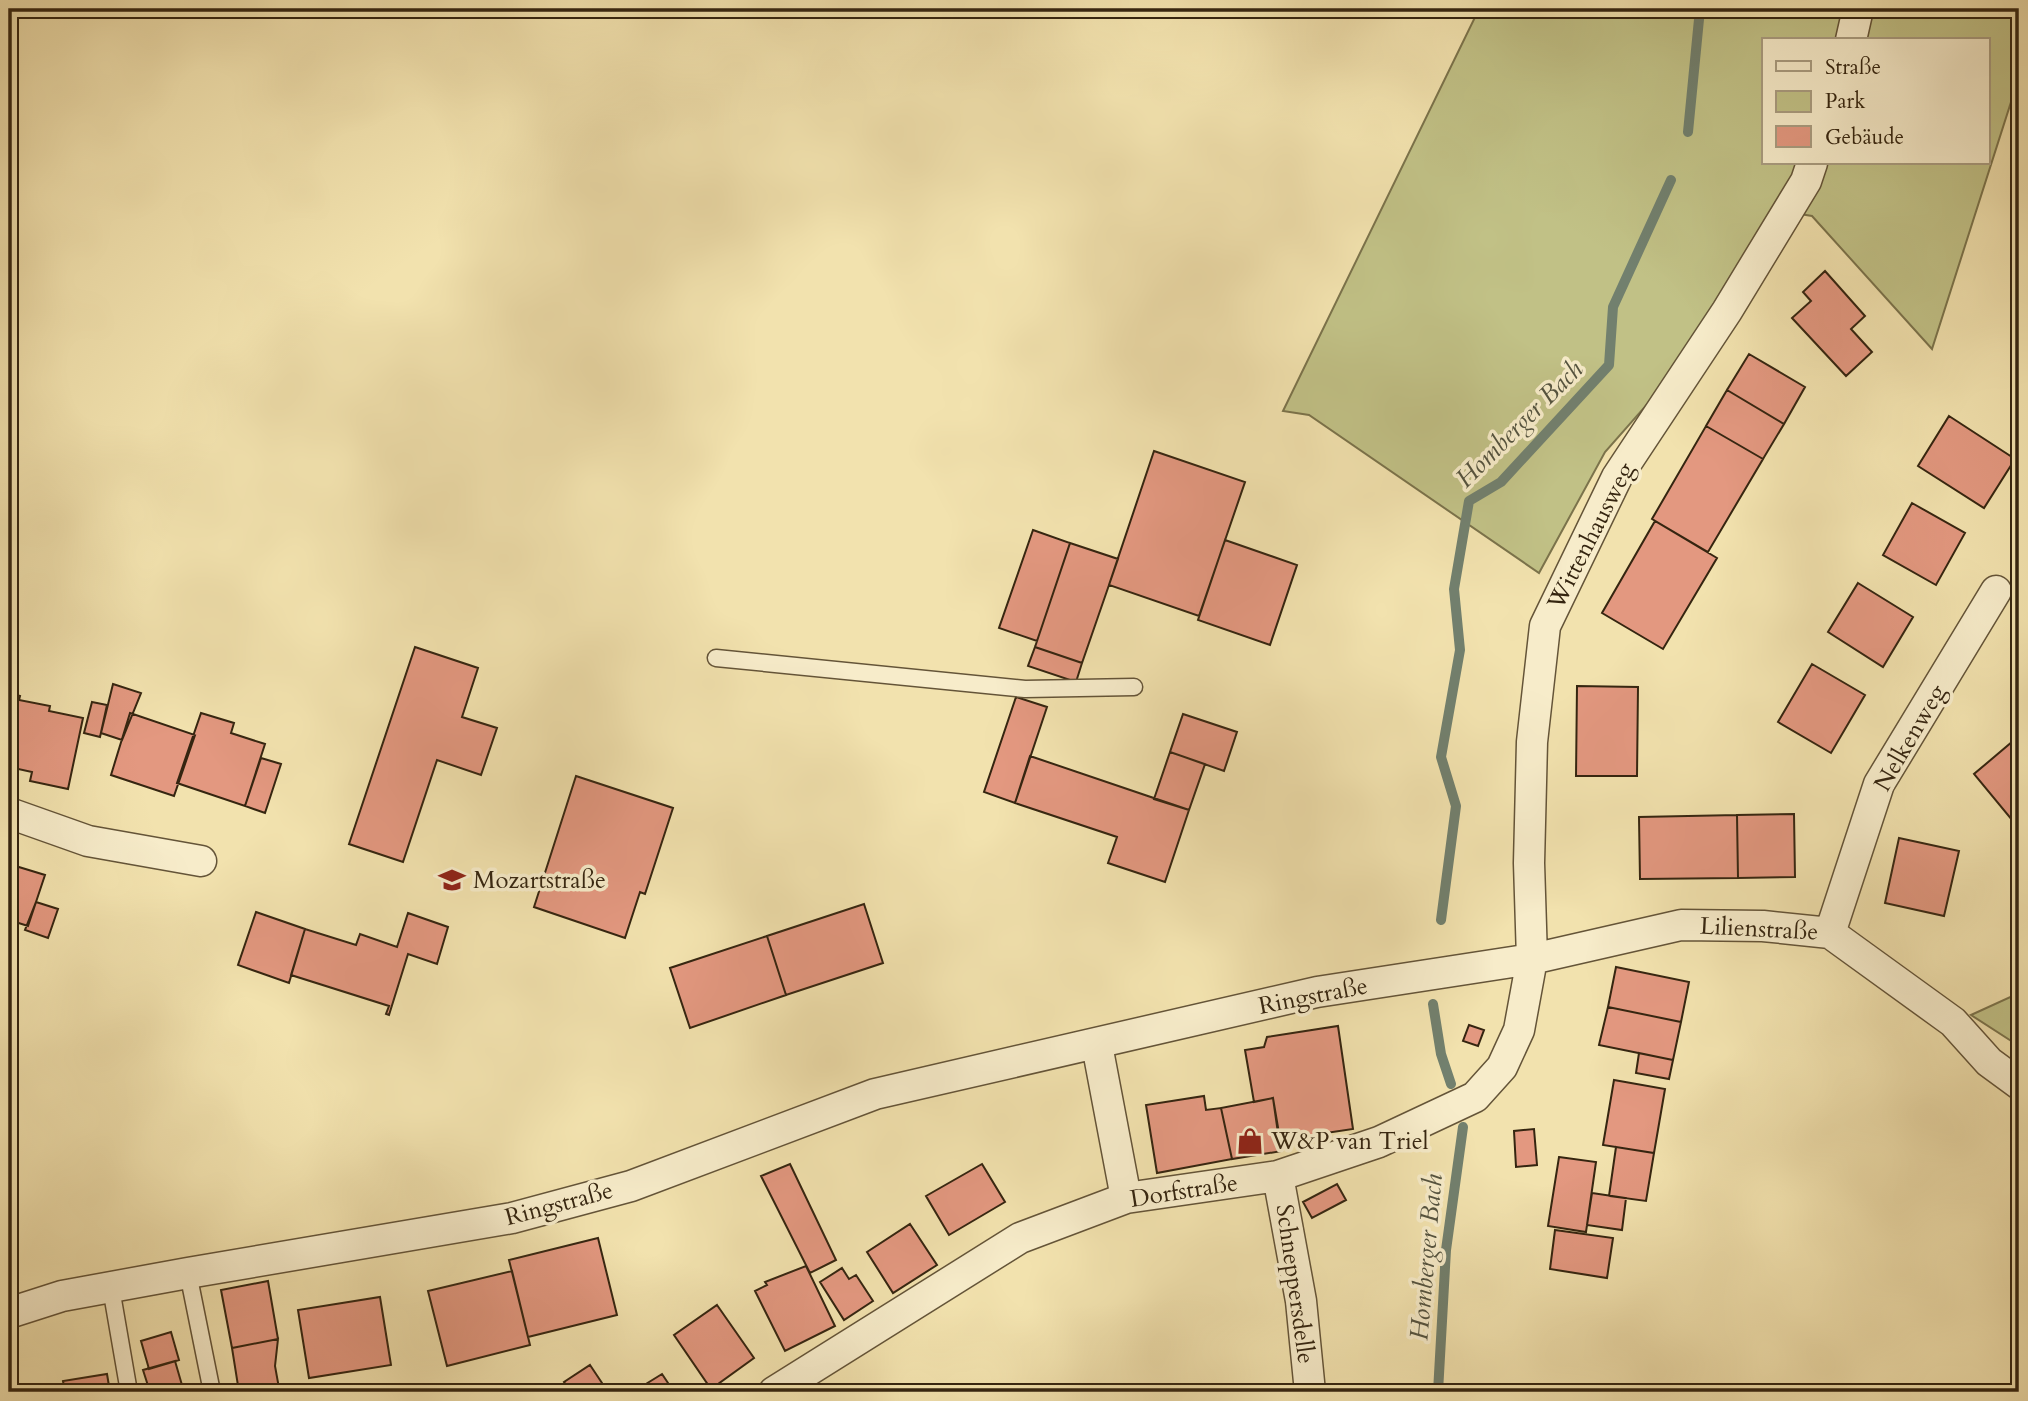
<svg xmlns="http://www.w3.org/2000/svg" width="2028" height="1401" font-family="Cardo,serif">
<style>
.green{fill:#c1c186;stroke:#7b734b;stroke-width:2;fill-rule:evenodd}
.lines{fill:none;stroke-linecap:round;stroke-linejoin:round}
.stream{stroke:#72806e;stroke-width:10}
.building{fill:#e39880;stroke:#352510;stroke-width:2}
.lane-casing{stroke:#645438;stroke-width:19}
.street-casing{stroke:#645438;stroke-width:33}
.lane{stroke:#f7ecca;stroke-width:16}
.street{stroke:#f7ecca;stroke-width:30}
.labels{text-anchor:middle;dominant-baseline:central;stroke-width:7;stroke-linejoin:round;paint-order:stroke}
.street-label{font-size:24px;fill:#352510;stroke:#f7ecca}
.poi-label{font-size:24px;fill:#352510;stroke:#f7ecca;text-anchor:start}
.water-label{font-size:26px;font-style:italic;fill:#54533f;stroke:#f7ecca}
</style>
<rect width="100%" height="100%" fill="#f2e2ae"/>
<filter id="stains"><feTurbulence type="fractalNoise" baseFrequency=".00286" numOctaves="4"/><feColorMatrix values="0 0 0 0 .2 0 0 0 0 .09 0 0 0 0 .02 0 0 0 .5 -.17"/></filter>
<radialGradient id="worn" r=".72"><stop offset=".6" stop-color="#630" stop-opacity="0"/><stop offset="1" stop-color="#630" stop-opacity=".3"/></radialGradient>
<path class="green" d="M1479,9H2019V77L1932,349L1812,216L1775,210L1681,366L1605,452L1539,573L1309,415L1283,411ZM1764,40H1988V163H1764Z
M2019,993V1046L1971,1015Z"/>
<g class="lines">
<path class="stream" d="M1688,132L1700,9
M1441,920L1456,806L1441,757L1460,650L1454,589L1469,501L1501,482L1609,365L1613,307L1671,180
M1433,1004L1441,1054L1451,1084
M1438,1392L1446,1250L1463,1127"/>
</g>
<path class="building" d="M1825,271L1865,316L1851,329L1872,352L1846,376L1792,318L1811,301L1803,292Z
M1749,354L1805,387L1784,424L1727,390Z
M1727,390L1784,424L1763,459L1706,426Z
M1949,416L2015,459L1984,508L1918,466Z
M1706,426L1763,459L1708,552L1652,519Z
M1154,451L1245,482L1199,616L1109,585Z
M1912,503L1965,533L1936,585L1883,555Z
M1655,521L1717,558L1663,649L1602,613Z
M1033,530L1070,543L1037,641L999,628Z
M1225,540L1297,565L1270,645L1198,620Z
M1070,543L1118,559L1082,663L1035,647Z
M1858,583L1913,617L1883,667L1828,632Z
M415,647L478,668L462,717L497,728L481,775L437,760L403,862L349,844Z
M1035,647L1082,663L1076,682L1028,666Z
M1812,664L1865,695L1831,753L1778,722Z
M113,684L141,693L122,740L101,733Z
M1577,686L1638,687L1637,776H1576Z
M9,693L20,696L19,700L50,706L49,711L83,718L68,789L30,781L32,772L9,767Z
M1016,697L1047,707L1015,803L984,792Z
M92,702L107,705L100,737L84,733Z
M130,713L195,735L174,796L111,775Z
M201,713L234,723L231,733L265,744L245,806L177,783Z
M1183,714L1237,732L1224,771L1170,752Z
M2019,736V824L2017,826L1974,774Z
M1170,752L1205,764L1189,810L1154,799Z
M1030,756L1189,810L1165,882L1108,863L1117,837L1015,803Z
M261,758L281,764L265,813L245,806Z
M576,776L673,808L645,894L640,892L625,938L534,907Z
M1794,814L1795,877L1738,878L1737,815Z
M1737,815L1738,878L1640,879L1639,817Z
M1899,838L1959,851L1944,916L1885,903Z
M9,864L45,875L28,926L9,920Z
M36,902L58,909L48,938L25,930Z
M864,904L883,963L786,995L767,936Z
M256,912L305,929L289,983L238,965Z
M408,913L448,927L437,964L408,954L389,1015L386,1014L389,1006L291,975L305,929L356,945L360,934L397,947Z
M767,936L786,995L690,1028L670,968Z
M1616,967L1689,982L1681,1022L1608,1007Z
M1608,1007L1681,1022L1673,1060L1599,1045Z
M1469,1025L1484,1030L1478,1046L1463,1041Z
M1338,1026L1353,1129L1279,1140L1273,1098L1254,1102L1245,1050L1264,1047L1267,1037Z
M1639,1053L1673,1060L1669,1079L1636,1073Z
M1614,1080L1665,1089L1654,1153L1603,1145Z
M1204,1096L1206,1110L1221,1108L1232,1159L1157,1173L1146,1105Z
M1273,1098L1282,1151L1232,1159L1221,1108Z
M1534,1129L1537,1165L1516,1167L1514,1131Z
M1616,1147L1654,1153L1646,1201L1609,1196Z
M1559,1157L1596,1162L1586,1232L1548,1226Z
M790,1164L836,1260L810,1273L761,1176Z
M982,1164L1005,1202L949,1235L926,1196Z
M1337,1184L1346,1200L1312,1218L1303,1202Z
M1592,1193L1626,1198L1622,1230L1587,1225Z
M910,1224L937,1265L893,1293L867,1252Z
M1555,1230L1613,1238L1607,1278L1550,1269Z
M598,1238L617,1315L528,1337L509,1260Z
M806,1266L835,1326L785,1351L755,1291L767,1285L765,1282Z
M842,1268L849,1279L856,1275L873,1301L844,1320L820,1282Z
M512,1271L530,1345L447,1366L428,1291Z
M268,1281L278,1339L232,1348L221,1290Z
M380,1297L391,1365L309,1378L298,1310Z
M717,1305L754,1358L711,1389L674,1335Z
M171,1332L179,1360L149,1369L141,1341Z
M278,1339L275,1366L279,1388L239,1392L232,1348Z
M175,1361L184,1392H150L143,1370Z
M590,1365L608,1392H571L564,1382Z
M107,1374L110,1392H65L63,1381Z
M662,1374L674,1392H633Z"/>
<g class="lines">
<defs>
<path id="lane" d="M716,658L1025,689L1134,687
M188,1273L212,1392
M111,1288L129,1392"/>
<path id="street" d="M1851,40L1858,9
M9,813L88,841L201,861
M1830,933L1879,784L1996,591
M1097,1045L1126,1198
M1278,1176L1301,1301L1310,1392
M9,1313L62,1296L188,1273L512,1218L631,1186L875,1094L1317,992L1532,959L1681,925L1763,926L1830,933L1953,1022L1989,1062L2019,1084
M774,1392L1020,1238L1126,1198L1278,1176L1379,1142L1475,1097L1502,1067L1519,1030L1532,959L1529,863L1532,742L1545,626L1617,477L1727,311L1806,181L1812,163"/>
</defs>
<use href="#lane" class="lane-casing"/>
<use href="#street" class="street-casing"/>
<use href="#lane" class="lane"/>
<use href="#street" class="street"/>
</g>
<defs>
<symbol id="school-bare" viewBox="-9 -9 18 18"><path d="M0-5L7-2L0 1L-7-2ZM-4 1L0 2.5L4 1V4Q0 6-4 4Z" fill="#8f2418" stroke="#f7ecca" stroke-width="2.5" paint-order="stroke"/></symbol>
<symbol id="shop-bare" viewBox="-9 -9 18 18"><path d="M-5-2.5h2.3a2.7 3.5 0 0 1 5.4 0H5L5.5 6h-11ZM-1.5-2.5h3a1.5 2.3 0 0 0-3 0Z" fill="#8f2418" stroke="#f7ecca" stroke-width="2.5" paint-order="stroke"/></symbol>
</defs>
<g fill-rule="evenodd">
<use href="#school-bare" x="433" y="861" width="38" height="38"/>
<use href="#shop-bare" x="1231" y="1122" width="38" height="38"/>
</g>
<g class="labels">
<g class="street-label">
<text transform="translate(1591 536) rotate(-63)">Wittenhausweg</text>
<text transform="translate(1910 738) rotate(-60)">Nelkenweg</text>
<text transform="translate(1759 929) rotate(3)">Lilienstraße</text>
<text transform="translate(1313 996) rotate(-11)">Ringstraße</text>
<text transform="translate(1184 1191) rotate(-9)">Dorfstraße</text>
<text transform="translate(559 1204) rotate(-15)">Ringstraße</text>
<text transform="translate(1295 1284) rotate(82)">Schneppersdelle</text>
</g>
<g class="poi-label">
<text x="473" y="880">Mozartstraße</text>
<text x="1271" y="1141">W&amp;P van Triel</text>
</g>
<g class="water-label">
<text transform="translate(1519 424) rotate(-45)">Homberger Bach</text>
<text transform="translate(1426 1257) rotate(-85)">Homberger Bach</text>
</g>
</g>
<rect width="2028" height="1401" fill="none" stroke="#f2e2ae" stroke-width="35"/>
<rect x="10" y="10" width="2007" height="1380" fill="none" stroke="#352510" stroke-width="3.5"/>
<rect x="18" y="18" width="1993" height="1366" fill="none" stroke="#352510" stroke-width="2"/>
<rect x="1762" y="38" width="228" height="126" fill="#f7ecca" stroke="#a99c80" stroke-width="2"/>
<rect x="1776" y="61" width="35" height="10" fill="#f7ecca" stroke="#a99c80" stroke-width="2"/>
<text x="1825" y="74" font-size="21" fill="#352510">Straße</text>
<rect x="1776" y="91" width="35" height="21" fill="#c1c186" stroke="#a99c80" stroke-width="2"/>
<text x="1825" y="108" font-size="21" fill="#352510">Park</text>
<rect x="1776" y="126" width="35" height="21" fill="#e39880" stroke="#a99c80" stroke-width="2"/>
<text x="1825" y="144" font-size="21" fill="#352510">Gebäude</text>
<rect width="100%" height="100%" filter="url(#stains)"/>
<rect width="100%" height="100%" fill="url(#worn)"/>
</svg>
